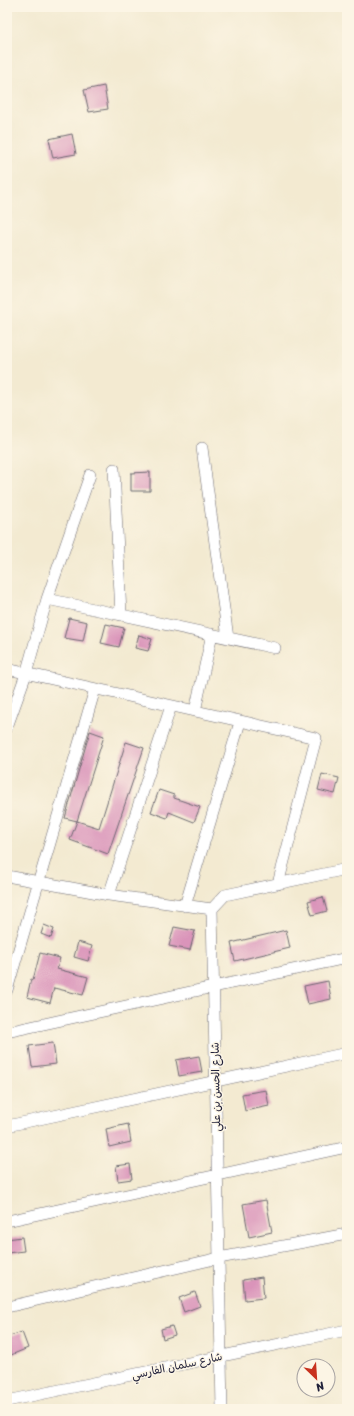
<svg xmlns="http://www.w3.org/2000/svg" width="354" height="1416" font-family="Sriracha,'Playpen Sans Arabic',sans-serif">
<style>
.building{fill:#da94ba}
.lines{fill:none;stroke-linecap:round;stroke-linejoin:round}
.minor-casing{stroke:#6b6870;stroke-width:12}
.minor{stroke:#fff;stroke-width:11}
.labels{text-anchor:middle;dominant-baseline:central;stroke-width:3;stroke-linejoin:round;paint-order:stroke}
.street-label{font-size:11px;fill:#22223b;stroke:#fcf5e5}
</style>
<rect width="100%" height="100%" fill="#fcf5e5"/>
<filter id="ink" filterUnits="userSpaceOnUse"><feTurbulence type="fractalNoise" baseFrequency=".025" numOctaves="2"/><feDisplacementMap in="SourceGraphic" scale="8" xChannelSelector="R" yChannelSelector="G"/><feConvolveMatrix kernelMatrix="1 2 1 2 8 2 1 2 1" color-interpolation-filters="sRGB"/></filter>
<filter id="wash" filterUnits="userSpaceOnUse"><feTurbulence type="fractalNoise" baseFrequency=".012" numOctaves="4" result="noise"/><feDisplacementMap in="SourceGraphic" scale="16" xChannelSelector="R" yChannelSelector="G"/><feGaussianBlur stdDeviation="0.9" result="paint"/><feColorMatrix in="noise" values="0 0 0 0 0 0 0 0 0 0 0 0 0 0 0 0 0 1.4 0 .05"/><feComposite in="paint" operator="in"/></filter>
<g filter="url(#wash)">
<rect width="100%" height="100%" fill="#f3ead1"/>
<g id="blocks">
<path class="building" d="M104,86L108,109L89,112L84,90Z
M72,134L76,154L53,158L49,139Z
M150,472V491H131V473Z
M69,618L87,622L83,641L64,638Z
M106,624L124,628L119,647L101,643Z
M139,635L152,639L148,651L135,648Z
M90,731L104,736L77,821L65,818Z
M126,742L144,748L108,854L70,840L77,821L99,828Z
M322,774L339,778L335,794L318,790Z
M159,790L174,795V798L200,807L194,822L169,812L167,818L151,812Z
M323,897L327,911L312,915L308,901Z
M44,925L54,929L51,938L41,934Z
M174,927L195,931L190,950L169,946Z
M286,930L290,948L235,961L231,943Z
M78,942L92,946L88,961L74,957Z
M40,953L60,958L57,969L88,977L83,995L54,988L50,1003L27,997L31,979L33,980Z
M328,981L331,999L308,1004L304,986Z
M53,1043L56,1064L32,1067L29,1046Z
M199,1056L202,1072L179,1076L176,1060Z
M266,1090L269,1106L245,1111L242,1094Z
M128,1124L131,1142L109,1147L106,1129Z
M130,1164L132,1179L118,1181L116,1166Z
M266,1200L272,1232L249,1237L243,1204Z
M22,1237L24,1251L7,1253V1239Z
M262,1277L264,1298L245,1300L243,1280Z
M195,1292L200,1306L184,1312L179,1298Z
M172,1326L175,1335L163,1339L161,1329Z
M22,1332L28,1348L11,1355L7,1343V1337Z"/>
</g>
</g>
<g filter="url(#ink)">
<use href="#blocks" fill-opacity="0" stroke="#6b6870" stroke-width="1"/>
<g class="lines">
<defs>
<path id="minor" d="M202,448L228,638
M114,469L121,615
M47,599L275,648
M7,669L316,738L278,884
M195,711L212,634
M7,727L26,674L47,599L90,475
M7,876L109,895L212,909
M109,895L171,706
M185,906L240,722
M7,990L95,689
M7,1032L347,958
M7,1126L347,1053
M7,1221L347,1147
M7,1307L219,1258L347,1234
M7,1401L347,1330
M222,1409L212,909L225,895L347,869"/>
</defs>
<use href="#minor" class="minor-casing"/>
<use href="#minor" class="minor"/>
</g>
</g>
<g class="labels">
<g class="street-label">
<text transform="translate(216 1087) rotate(-91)">شارع الحسن بن علي</text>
<text transform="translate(177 1366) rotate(-12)">شارع سلمان الفارسي</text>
</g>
</g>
<rect width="354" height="1416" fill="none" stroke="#fcf5e5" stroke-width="24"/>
<g transform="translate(316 1378) rotate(155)"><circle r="19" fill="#fcf5e5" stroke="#a5a1a1"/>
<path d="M0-3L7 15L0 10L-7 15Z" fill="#c8321e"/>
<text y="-6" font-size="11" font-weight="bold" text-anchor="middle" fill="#22223b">N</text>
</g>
</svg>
